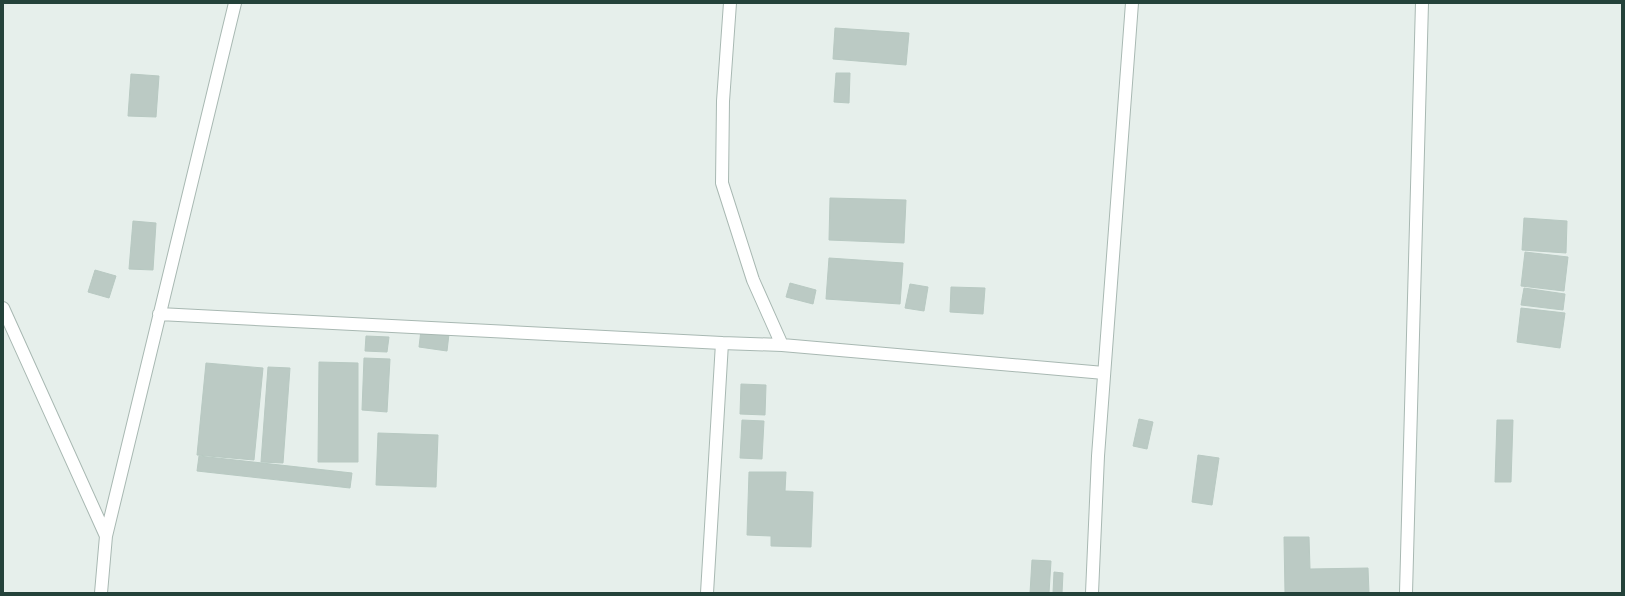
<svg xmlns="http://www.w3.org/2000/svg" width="1625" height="596" font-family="Jost,sans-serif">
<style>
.building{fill:#bbcac4;stroke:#b8c9c2}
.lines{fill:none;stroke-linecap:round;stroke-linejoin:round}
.street-casing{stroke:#a8b8b2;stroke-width:14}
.street{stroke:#fff;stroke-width:12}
</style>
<rect width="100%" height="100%" fill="#e6efeb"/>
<path class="building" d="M835,28L909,33L906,65L833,59Z
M836,73H850L849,103L834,102Z
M131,74L159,76L156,117L128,116Z
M830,198L906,200L904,243L829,240Z
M1524,218L1567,221L1566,253L1522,250Z
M133,221L156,223L153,270L129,269Z
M1525,252L1568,257L1564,291L1521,286Z
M829,258L903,263L900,304L826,299Z
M95,270L116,276L109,298L88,292Z
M790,283L816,290L813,304L786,297Z
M910,284L928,287L924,311L905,308Z
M951,287L985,288L983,314L950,312Z
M1524,288L1565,294L1563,310L1521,305Z
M1521,308L1565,313L1560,348L1517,342Z
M421,330L449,334L447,351L419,347Z
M366,336L389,337L387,352L365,351Z
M364,358L390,359L387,412L362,410Z
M319,362L358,363V462H318Z
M206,363L263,368L254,460L197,455Z
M268,367L290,368L283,463L261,462Z
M741,384L766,385L765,415L740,414Z
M1139,419L1153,422L1147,449L1133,446Z
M742,420L764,421L762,459L740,458Z
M1497,420H1513L1511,482H1495Z
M378,433L438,435L436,487L376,485Z
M1198,455L1219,458L1212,505L1192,502Z
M199,456L352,473L350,488L197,471Z
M749,472H786L785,491L813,492L811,547L771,546V536L747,535Z
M1284,537H1309L1310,569L1368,568L1369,593H1285Z
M1032,560L1051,561L1049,593H1030Z
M1054,572L1063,573L1062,593H1053Z"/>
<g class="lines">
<defs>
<path id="street" d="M730,3L723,101L722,183L753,280L782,345
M3,308L106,536
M159,314L722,343L782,345L1104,373
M101,593L106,536L235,3
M707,593L722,343
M1092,593L1098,456L1132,3
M1406,593L1422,3"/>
</defs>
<use href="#street" class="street-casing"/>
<use href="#street" class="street"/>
</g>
<rect width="1625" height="596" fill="none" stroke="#24423a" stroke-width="8"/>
</svg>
